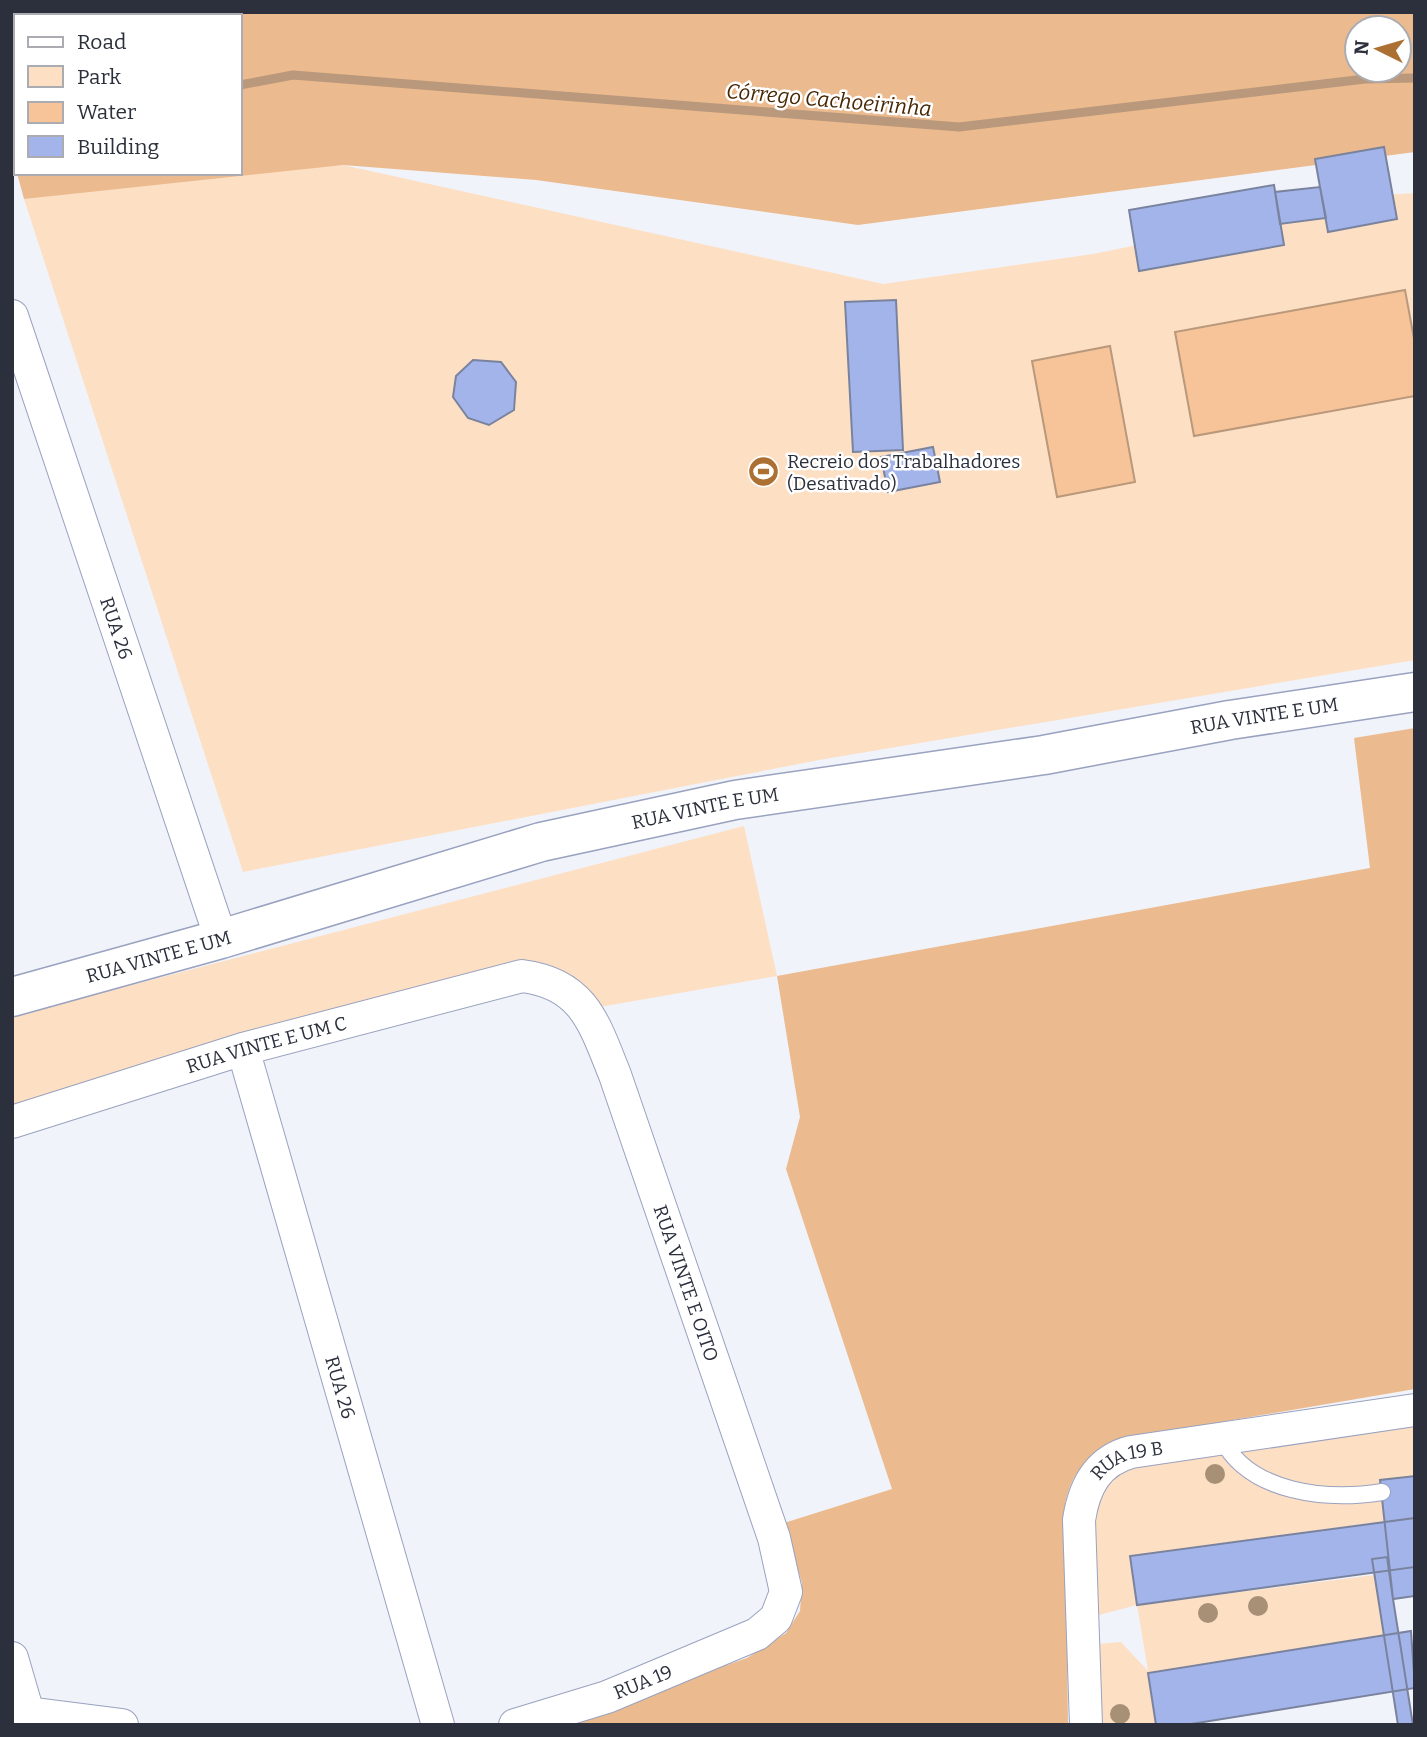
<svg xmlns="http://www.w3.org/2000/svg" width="1427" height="1737" font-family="Bitter,serif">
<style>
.green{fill:#fddfc4}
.forest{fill:#ebba8e;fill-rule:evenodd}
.water{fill:#f6c498;stroke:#b9987c;stroke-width:2}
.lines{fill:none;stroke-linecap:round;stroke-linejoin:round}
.stream{stroke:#b9987c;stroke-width:9}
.building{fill:#a3b4eb;stroke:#7a839e;stroke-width:2}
.lane-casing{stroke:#99a2bf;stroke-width:18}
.street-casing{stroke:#99a2bf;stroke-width:34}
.secondary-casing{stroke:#99a2bf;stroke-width:41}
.lane{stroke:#fff;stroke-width:16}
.street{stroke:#fff;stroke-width:32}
.secondary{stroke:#fff;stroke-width:38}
.tree{fill:#a89076}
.labels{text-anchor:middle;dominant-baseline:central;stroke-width:5;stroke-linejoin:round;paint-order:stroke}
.poi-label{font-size:19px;fill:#2c303c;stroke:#fff;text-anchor:start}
.street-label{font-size:19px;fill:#2c303c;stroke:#fff}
.water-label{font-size:21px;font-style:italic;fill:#482804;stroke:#fff}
</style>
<rect width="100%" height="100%" fill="#f1f3fa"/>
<path class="green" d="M343,165L883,284L1093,254L1384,195L1415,193V660L819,760L243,872L24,199L261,171Z
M744,826L777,976L594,1008C577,987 567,972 540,965L12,1108V1016Z
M1415,1414V1476L1385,1521L1130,1556L1137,1605L1375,1575L1384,1636L1149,1673L1156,1725H1089L1085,1645L1121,1642L1148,1671L1137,1605L1084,1619L1082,1537L1111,1466Z"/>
<path class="forest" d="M200,12H1415V152L858,225L536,180L343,165L24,199L17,173H240V16H187ZM1357,28H1399V70H1357Z
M16,63V170L12,158V64Z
M1415,728V1389L1145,1435C1101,1448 1077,1455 1065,1503L1068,1725H555L747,1658L786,1633L800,1611L802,1583L784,1523L892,1489L786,1169L800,1117L777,976L1370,868L1354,738Z"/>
<path class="water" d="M1405,290L1415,344V396L1194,436L1175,332Z
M1110,346L1135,482L1057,497L1032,361Z"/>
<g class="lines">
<path class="stream" d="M240,85L293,75L959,127L1365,79L1415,78
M12,131L16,130"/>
</g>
<path class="building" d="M1384,147L1397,219L1328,232L1315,159Z
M1274,185L1284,245L1139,271L1129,210Z
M1320,187L1326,218L1280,224L1275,192Z
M896,300L903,450L853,452L845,302Z
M473,360L501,362L516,382L514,410L489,425L468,418L453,397L456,376Z
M933,447L940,482L888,492L881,457Z
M1415,1476V1596L1393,1599L1380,1480Z
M1415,1518V1567L1137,1605L1130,1556Z
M1387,1557L1393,1599L1413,1725H1398L1372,1559Z
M1411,1631L1415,1688L1185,1725H1156L1148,1673Z"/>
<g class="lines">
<defs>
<path id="lane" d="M1222,1439C1249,1493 1327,1501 1382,1492"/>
<g id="street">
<path d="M43,16L55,12"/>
<path d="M12,24L16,23"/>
<path id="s1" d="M12,316L221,939"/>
<path id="s2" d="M243,1049L438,1725"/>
<path id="s3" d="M12,1122L243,1049L522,976C584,984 594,1023 615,1075L774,1538L786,1592L776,1618L757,1634L607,1697L515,1725"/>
<path d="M12,1658L28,1713"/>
<path d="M12,1711L122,1725"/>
<path id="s4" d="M1086,1725L1079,1520C1084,1487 1097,1461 1131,1452L1415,1410"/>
</g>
<g id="secondary">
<path id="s5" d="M12,997L221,939L541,842L735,800L1044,755L1230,720L1415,692"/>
</g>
</defs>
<use href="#lane" class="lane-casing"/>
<use href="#street" class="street-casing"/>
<use href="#secondary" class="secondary-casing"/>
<use href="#lane" class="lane"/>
<use href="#street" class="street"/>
<use href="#secondary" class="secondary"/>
</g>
<g class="tree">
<circle cx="1215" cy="1474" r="10"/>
<circle cx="1258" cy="1606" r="10"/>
<circle cx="1208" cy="1613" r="10"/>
<circle cx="1120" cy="1714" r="10"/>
</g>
<defs>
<symbol id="stadium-disc" viewBox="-11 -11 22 22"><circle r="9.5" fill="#ac7033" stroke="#fff"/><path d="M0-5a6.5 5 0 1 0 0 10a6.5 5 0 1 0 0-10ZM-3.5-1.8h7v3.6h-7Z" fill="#fff"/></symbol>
</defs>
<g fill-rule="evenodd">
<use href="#stadium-disc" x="746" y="454" width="35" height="35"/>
</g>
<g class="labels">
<g class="poi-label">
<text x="787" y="461">Recreio dos Trabalhadores<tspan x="787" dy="22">(Desativado)</tspan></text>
</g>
<g class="street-label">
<text stroke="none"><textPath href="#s1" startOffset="329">RUA 26</textPath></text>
<text stroke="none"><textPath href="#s5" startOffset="1286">RUA VINTE E UM</textPath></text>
<text stroke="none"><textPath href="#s5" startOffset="719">RUA VINTE E UM</textPath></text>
<text stroke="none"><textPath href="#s5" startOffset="152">RUA VINTE E UM</textPath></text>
<text stroke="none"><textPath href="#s3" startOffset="266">RUA VINTE E UM C</textPath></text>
<text stroke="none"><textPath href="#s3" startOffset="896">RUA VINTE E OITO</textPath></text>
<text stroke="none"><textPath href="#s2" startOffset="352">RUA 26</textPath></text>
<text stroke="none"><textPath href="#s4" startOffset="290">RUA 19 B</textPath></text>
<text transform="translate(643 1682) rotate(-22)">RUA 19</text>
</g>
<g class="water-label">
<text transform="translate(829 100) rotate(5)">Córrego Cachoeirinha</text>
</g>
</g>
<rect width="1427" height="1737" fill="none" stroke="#2c303c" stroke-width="28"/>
<rect x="14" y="14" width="228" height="161" fill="#ffffff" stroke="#abacb1" stroke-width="2"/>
<rect x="28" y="37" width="35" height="10" fill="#ffffff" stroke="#abacb1" stroke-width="2"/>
<text x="77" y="49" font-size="21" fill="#2c303c">Road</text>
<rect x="28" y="66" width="35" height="21" fill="#fddfc4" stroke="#abacb1" stroke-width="2"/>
<text x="77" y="84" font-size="21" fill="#2c303c">Park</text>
<rect x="28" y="102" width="35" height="21" fill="#f6c498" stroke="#abacb1" stroke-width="2"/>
<text x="77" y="119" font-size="21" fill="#2c303c">Water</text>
<rect x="28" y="136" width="35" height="21" fill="#a3b4eb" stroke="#abacb1" stroke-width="2"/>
<text x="77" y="154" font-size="21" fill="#2c303c">Building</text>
<g transform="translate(1378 49) rotate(275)"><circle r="33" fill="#ffffff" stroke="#abacb1" stroke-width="2"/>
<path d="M0-5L12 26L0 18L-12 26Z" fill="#ac7033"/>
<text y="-10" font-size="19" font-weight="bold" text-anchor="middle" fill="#2c303c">N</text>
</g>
</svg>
